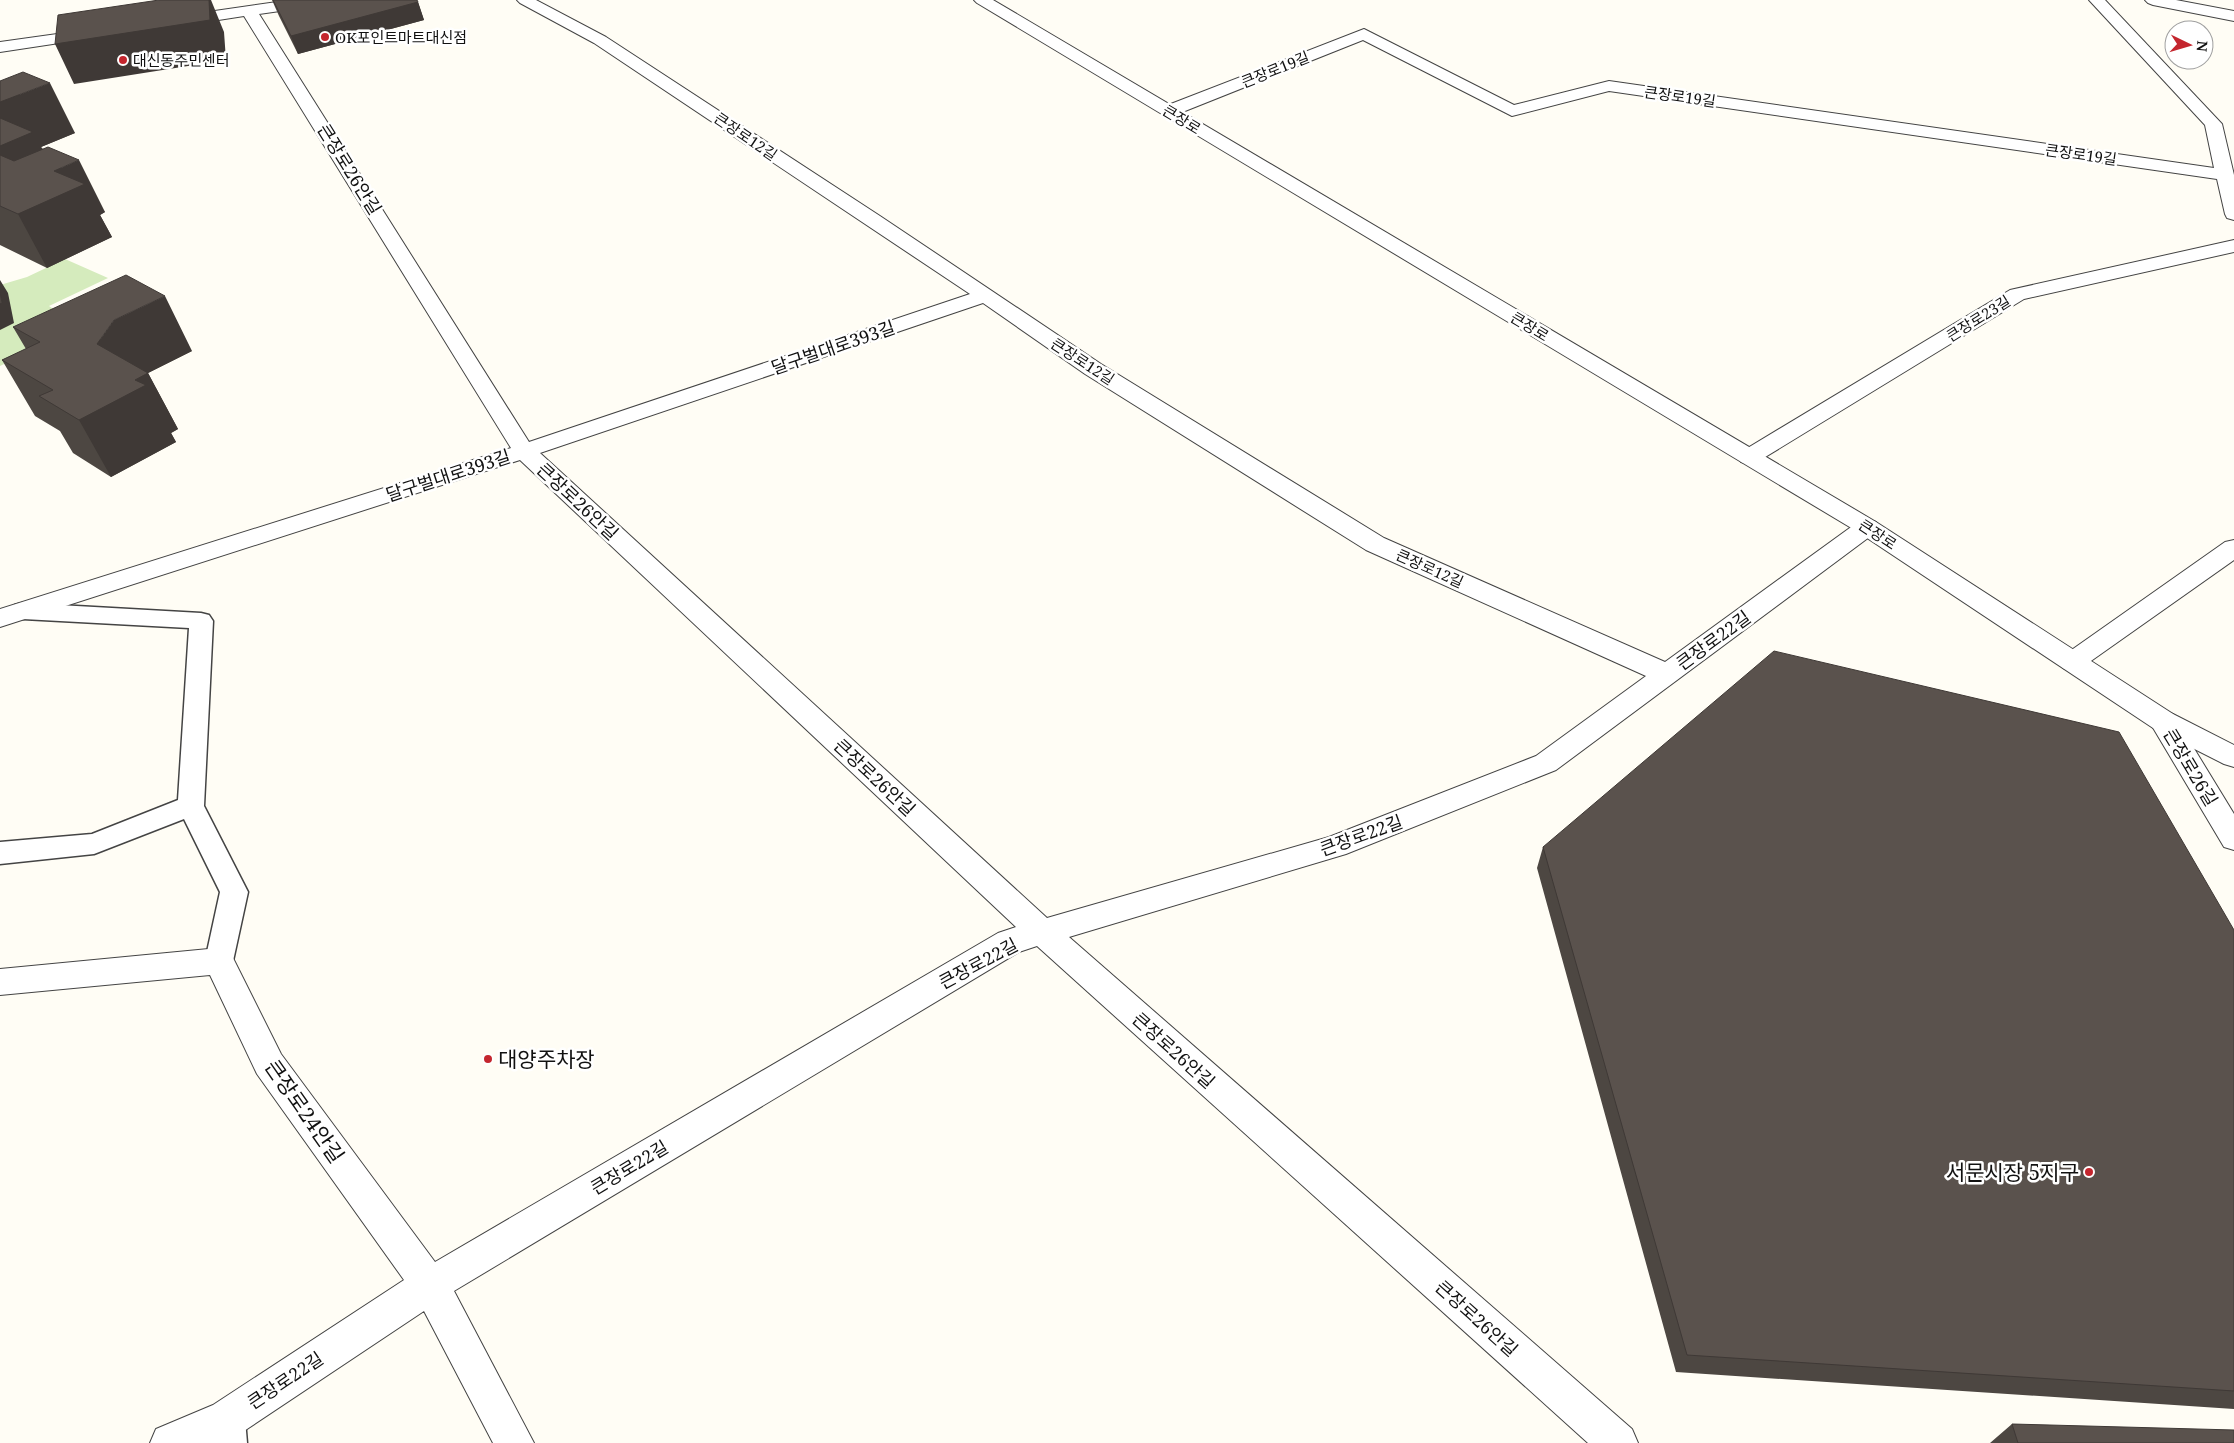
<svg xmlns="http://www.w3.org/2000/svg" width="2234" height="1443" font-family="'Noto Serif','Noto Sans KR',serif">
<style>
.green{fill:#d5ebbd}
.lines{fill:none;stroke-linecap:round;stroke-linejoin:round}
.service-casing{stroke:#444;stroke-width:3}
.minor-casing{stroke:#444;stroke-width:2}
.tertiary-casing{stroke:#444;stroke-width:2}
.service{fill:#fff;fill-rule:evenodd}
.minor{fill:#fff;fill-rule:evenodd}
.tertiary{fill:#fff;fill-rule:evenodd}
.wall{fill:#4d4742}
.shaded-wall{fill:#3f3936}
.building{fill:#5a524d;stroke:#3f3936}
.poi-dot{fill:#c4262e;stroke:#fff;stroke-width:2}
.labels{text-anchor:middle;dominant-baseline:central;stroke-width:5;stroke-linejoin:round;paint-order:stroke}
.far-poi-label{font-size:15px;fill:#111;stroke:#fff;text-anchor:start}
.far-street-label{font-size:15px;fill:#111;stroke:#fff}
.street-label{font-size:18px;fill:#111;stroke:#fff}
.near-poi-label{font-size:21px;fill:#111;stroke:#fff;text-anchor:start}
.near-street-label{font-size:21px;fill:#111;stroke:#fff}
</style>
<rect width="100%" height="100%" fill="#fffdf5"/>
<path class="green" d="M65,259L108,278L49,306L80,327L0,366V285L27,277Z"/>
<g class="lines">
<defs>
<path id="service" d="M23,603L201,613L209,615L213,621L204,806L248,892L233,961L229,969L219,973L209,969L205,961L220,892L184,819L94,854L0,864V842L92,834L178,800L189,628L23,619L15,617L11,611L15,605Z
M227,1401L240,1406L245,1419L247,1443H211L209,1419L214,1406Z"/>
<path id="minor" d="M291,0H330L327,3L322,5L259,14L529,442L970,294L594,43L520,3L517,0H536L606,37L880,216L1101,364L1384,538L1665,662L1858,522L1867,519L1876,522L1879,527L1876,532L1556,770L1346,854L1069,937L1632,1429L1638,1443H1588L1037,946L1019,952L454,1291L534,1443H493L424,1311L241,1433L217,1443H150L156,1429L213,1405L404,1280L257,1074L210,975L0,995V969L219,948L230,952L281,1054L435,1262L998,933L1016,927L520,460L0,627V609L511,448L244,16L180,26L174,24L172,21L174,18L180,16ZM983,303L1085,374L1366,550L1646,676L1536,756L1329,837L1047,918L540,453Z
M2089,0H2105L2222,124L2234,175V220L2227,218L2225,214L2217,179L1609,91L1512,116L1363,40L1175,115H1163L1160,111L1163,107L1364,29L1514,105L1609,81L2214,168L2205,125Z
M2145,0H2176L2234,11V21L2153,5L2148,3Z
M93,29L99,31L101,34L99,37L0,52V42Z
M2234,240V252L2024,299L1757,462L1749,464L1741,462L1738,457L1741,452L2010,290Z
M2234,540V560L2081,668L2072,671L2063,668L2059,662L2063,656L2225,542Z
M2163,711L2173,714L2234,814V850L2224,847L2149,721L2153,714Z"/>
<path id="tertiary" d="M974,0H993L1876,522L2173,714L2234,745V767L2224,764L2153,728L1858,532L977,3Z"/>
</defs>
<use href="#service" class="service-casing"/>
<use href="#minor" class="minor-casing"/>
<use href="#tertiary" class="tertiary-casing"/>
<use href="#service" class="service"/>
<use href="#minor" class="minor"/>
<use href="#tertiary" class="tertiary"/>
</g>
<path class="wall" d="M272,0L418,2L424,20L298,54L279,16Z
M0,81L75,133L41,147L105,212L100,215L112,237L47,268L0,245Z
M13,327L192,351L148,373L178,429L171,433L176,442L111,477L73,453L60,431L35,416L2,360L26,349Z
M1543,847L2234,930V1409L1676,1372L1537,868Z
M2012,1424L2234,1443H1990Z"/>
<path class="shaded-wall" d="M209,0H211L224,32L226,60L74,84L55,44Z
M418,2L424,20L298,54L291,36Z
M50,83L75,133L41,147L60,183L0,172V102Z
M79,160L105,212L100,215L112,237L47,268L18,214L54,171Z
M0,280L8,293L14,323L0,330Z
M165,296L192,351L148,373L178,429L171,433L176,442L111,477L79,420L97,344L114,320Z"/>
<path class="building" d="M159,0H209L210,20L55,44L58,15Z
M273,0H417L418,2L291,36Z
M23,72L50,83L0,102V81Z
M0,118L33,132L0,146Z
M48,147L79,160L54,171L85,184L18,214L0,206V155L14,161Z
M126,275L165,296L114,320L97,344L148,373L135,380L146,385L79,420L39,396L53,390L2,360L40,342L13,327Z
M0,292L2,303L0,304Z
M1774,651L2119,732L2234,930V1391L1687,1355L1543,847Z
M2012,1424L2234,1430V1443H2018Z"/>
<g class="poi-dot">
<circle cx="325" cy="37" r="5"/>
<circle cx="123" cy="60" r="5"/>
<circle cx="488" cy="1059" r="5"/>
<circle cx="2089" cy="1172" r="5"/>
</g>
<g class="labels">
<g class="far-poi-label">
<text x="335" y="37">OK포인트마트대신점</text>
<text x="133" y="60">대신동주민센터</text>
</g>
<g class="far-street-label">
<text transform="translate(1275 69) rotate(-22)">큰장로19길</text>
<text transform="translate(1680 96) rotate(8)">큰장로19길</text>
<text transform="translate(1182 119) rotate(31)">큰장로</text>
<text transform="translate(746 136) rotate(34)">큰장로12길</text>
<text transform="translate(2081 154) rotate(8)">큰장로19길</text>
<text transform="translate(1978 318) rotate(-32)">큰장로23길</text>
<text transform="translate(1530 326) rotate(31)">큰장로</text>
<text transform="translate(1083 361) rotate(33)">큰장로12길</text>
<text transform="translate(1878 534) rotate(33)">큰장로</text>
<text transform="translate(1430 568) rotate(24)">큰장로12길</text>
</g>
<g class="street-label">
<text transform="translate(350 169) rotate(58)">큰장로26안길</text>
<text transform="translate(833 347) rotate(-19)">달구벌대로393길</text>
<text transform="translate(448 475) rotate(-18)">달구벌대로393길</text>
<text transform="translate(578 501) rotate(43)">큰장로26안길</text>
<text transform="translate(1713 640) rotate(-36)">큰장로22길</text>
<text transform="translate(2191 767) rotate(59)">큰장로26길</text>
<text transform="translate(875 777) rotate(43)">큰장로26안길</text>
<text transform="translate(1361 835) rotate(-20)">큰장로22길</text>
<text transform="translate(978 963) rotate(-28)">큰장로22길</text>
<text transform="translate(1174 1050) rotate(42)">큰장로26안길</text>
<text transform="translate(629 1167) rotate(-31)">큰장로22길</text>
<text transform="translate(1477 1318) rotate(42)">큰장로26안길</text>
<text transform="translate(285 1380) rotate(-34)">큰장로22길</text>
</g>
<g class="near-poi-label">
<text x="498" y="1059">대양주차장</text>
<text x="2079" y="1172" text-anchor="end">서문시장 5지구</text>
</g>
<g class="near-street-label">
<text transform="translate(305 1111) rotate(55)">큰장로24안길</text>
</g>
</g>
<g transform="translate(2189 45) rotate(95)"><circle r="24" fill="#ffffff" stroke="#a0a0a0"/>
<path d="M0-4L9 19L0 12L-9 19Z" fill="#c4262e"/>
<text y="-8" font-size="14" font-weight="bold" text-anchor="middle" fill="#111111">N</text>
</g>
</svg>
